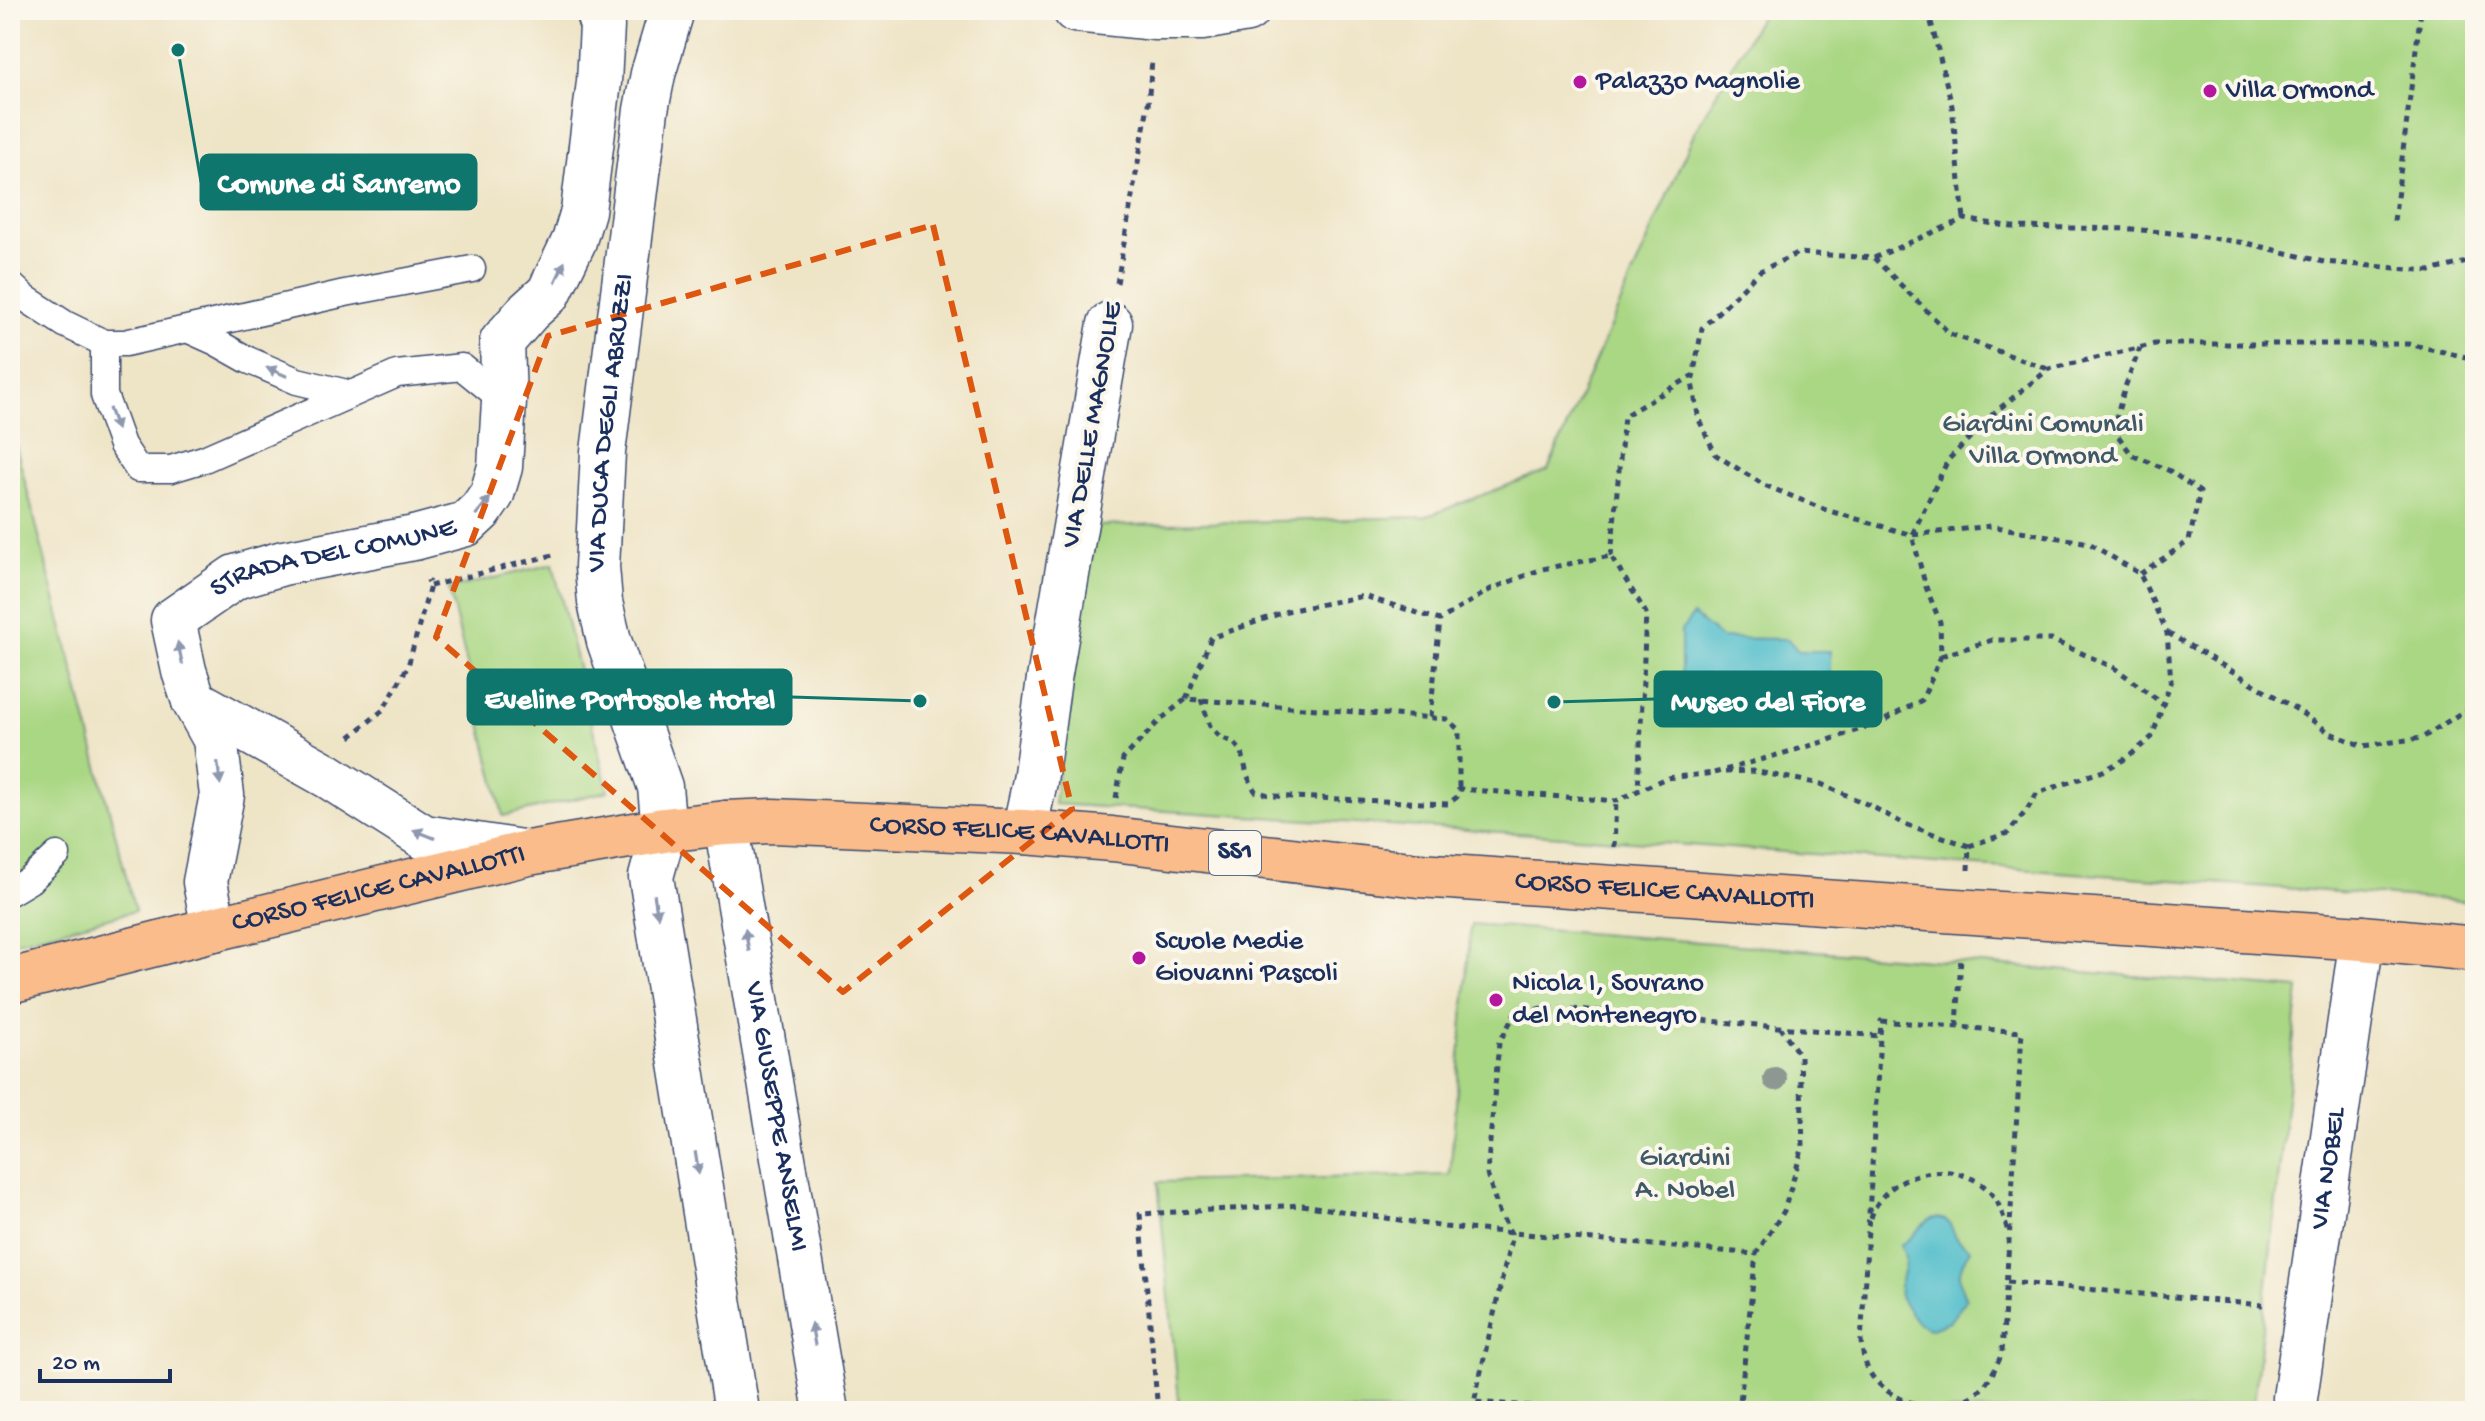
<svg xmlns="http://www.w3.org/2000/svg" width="2485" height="1421" font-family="'Gochi Hand',sans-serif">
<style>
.green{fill:#aad784;stroke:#628371;stroke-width:2}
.water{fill:#50bdca;stroke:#367694;stroke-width:2}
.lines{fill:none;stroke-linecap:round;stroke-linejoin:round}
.service-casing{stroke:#3b4a6e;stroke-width:29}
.minor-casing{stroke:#3b4a6e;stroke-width:47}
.tertiary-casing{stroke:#3b4a6e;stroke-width:47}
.primary-casing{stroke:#3b4a6e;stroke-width:47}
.path{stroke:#3b4a6e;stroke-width:5;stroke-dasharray:6 6;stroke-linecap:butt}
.service{stroke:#fff;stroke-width:26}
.minor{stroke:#fff;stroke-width:44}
.tertiary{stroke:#fff;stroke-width:44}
.primary{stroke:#f9bc8a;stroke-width:44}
.tree{fill:#8e9892}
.oneway{fill:#8d97ae}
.marked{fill:none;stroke:#de5710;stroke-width:6;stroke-dasharray:16 10;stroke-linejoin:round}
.poi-dot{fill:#b5179e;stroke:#fbf7ec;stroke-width:3}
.labels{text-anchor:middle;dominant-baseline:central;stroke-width:8;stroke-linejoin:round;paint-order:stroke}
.shield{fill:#fbf7ec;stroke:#5e6b89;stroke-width:2}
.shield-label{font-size:26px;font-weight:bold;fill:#1b2f5e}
.poi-label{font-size:28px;fill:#1b2f5e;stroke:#fbf7ec;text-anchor:start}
.street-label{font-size:28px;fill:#1b2f5e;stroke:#fbf7ec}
.park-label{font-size:28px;fill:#3f5968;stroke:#fbf7ec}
.leader{fill:none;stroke:#0f766e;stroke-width:3}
.callout-dot{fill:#0f766e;stroke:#fbf7ec;stroke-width:3}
.callout{fill:#0f766e;stroke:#0f766e;stroke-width:3}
.callout-label{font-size:30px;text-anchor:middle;font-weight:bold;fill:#fff}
</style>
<rect width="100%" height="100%" fill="#fbf7ec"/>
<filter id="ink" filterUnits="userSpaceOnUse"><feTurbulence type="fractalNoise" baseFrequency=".0125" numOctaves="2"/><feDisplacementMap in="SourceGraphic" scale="16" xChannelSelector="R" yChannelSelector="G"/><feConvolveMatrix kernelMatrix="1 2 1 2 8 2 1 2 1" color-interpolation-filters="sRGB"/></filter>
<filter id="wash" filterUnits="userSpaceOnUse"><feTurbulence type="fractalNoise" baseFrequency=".006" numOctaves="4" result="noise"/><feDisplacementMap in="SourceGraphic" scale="32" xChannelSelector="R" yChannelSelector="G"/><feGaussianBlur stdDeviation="1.8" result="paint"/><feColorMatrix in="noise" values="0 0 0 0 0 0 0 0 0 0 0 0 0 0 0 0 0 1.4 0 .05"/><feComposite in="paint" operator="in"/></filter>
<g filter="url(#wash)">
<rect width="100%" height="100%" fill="#eee4c6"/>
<path class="green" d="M1759,10H2475V902L1548,835L1054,804L1071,669L1097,526L1425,517L1548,470L1695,131L1761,15Z
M10,423L135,911L10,943Z
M553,564L608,791L503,816L449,589Z
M1471,924L2299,989L2254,1402L2196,1411H1180L1158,1182L1450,1175Z"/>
<path class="water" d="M1693,615L1721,638L1788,639L1798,651H1830V681L1816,699L1781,697L1773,683L1742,681L1729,699L1693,696L1681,684V631Z
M1934,1218C1954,1218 1949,1229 1958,1240C1962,1244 1966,1246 1970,1250C1958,1268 1956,1279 1966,1299L1950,1321L1930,1329C1919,1326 1916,1321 1910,1312C1907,1307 1901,1302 1900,1296C1896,1279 1913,1262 1900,1245C1919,1236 1918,1224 1934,1218Z"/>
</g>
<g filter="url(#ink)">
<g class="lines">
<defs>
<path id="service" d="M10,284L25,298L65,324L104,343H125L187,329L216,342L248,360L297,381L351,394
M187,329L345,293L472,269
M104,343V395L122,445L138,469H171L204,459L397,374L462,367L504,401
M10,892L30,880L57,855"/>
<g id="minor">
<path d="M194,701L215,739L222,795L205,882L214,929"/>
<path id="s1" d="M726,823L826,1411"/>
<path d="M664,830L651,877L737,1411"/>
<path d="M1024,832L1035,781L1049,679L1110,324"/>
<path id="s2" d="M528,853L424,837L328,776L194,701L184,671L173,620L235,577L283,563L414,538L466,524L481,510L492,494L500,467L504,401L502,342L528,312L549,293L574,241L583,211L599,82L602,26L597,10"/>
<path id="s3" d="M2295,1398L2362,938"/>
</g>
<g id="tertiary">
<path d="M1075,10L1156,18H1202L1247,10"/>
<path id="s4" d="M664,830L660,787L609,641L600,602L597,567L603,452L646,110L653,74L672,10"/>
</g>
<g id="primary">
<path id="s5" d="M10,981L214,929L528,853L664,830L726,823L773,821L1024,832L1112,839L1419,875L2362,938L2475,949"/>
</g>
</defs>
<use href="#service" class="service-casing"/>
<use href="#minor" class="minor-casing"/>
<use href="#tertiary" class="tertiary-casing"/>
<use href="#primary" class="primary-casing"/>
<path class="path" d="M1930,10V18L1952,106L1964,219
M2394,221L2421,10
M1874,258L1950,334L2048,369
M1117,283L1148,105L1152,60
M1611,556L1624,416L1692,376
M2140,574L2189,541L2200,492L2170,471L2132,455L2113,429L2125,387L2140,348
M430,586L553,555
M2168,633L2296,709L2330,733L2363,746L2422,738L2464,711L2475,708
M1941,656L1992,640H2052L2115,668L2163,704
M1186,699L1211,638L1287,611L1364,596L1440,620L1491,589L1542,569L1611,556L1646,613L1638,791
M1201,699L1210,726L1220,737L1233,742L1242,752L1247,775L1255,791L1272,796L1448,804L1457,797L1459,789L1616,801L1666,778L1715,773
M1430,717L1440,620
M350,737L383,710L408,666L430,586L428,580
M1725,772L1753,771L1821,784L1869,805L1902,823L1969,846
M1714,773L1823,742L1881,722L1922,700L1941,656L1940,622L1926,587L1912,535L1948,460L1995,412L2049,369L2155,344H2408L2475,359
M1116,798L1123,759L1160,720L1186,699L1447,719L1459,730V789
M1614,847L1616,801
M1968,870L1969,846L2008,833L2027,810L2037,793L2103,771L2127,758L2152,737L2171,681L2167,633L2140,574L2089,543L1991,526L1912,535L1826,510L1764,485L1716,455L1699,420L1692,383L1702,328L1760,271L1798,253L1874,258L1964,219L2012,227L2132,229L2191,235L2246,243L2324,262L2430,271L2475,260
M1881,1021L2022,1032L2002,1353C1996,1368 1988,1385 1975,1394C1944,1414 1902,1408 1877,1382C1866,1371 1863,1356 1861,1342Z
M1957,1027L1961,956
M1871,1218C1884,1171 1956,1155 1990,1192C2000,1203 2004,1218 2008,1232
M2007,1282L2263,1305
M1158,1411L1140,1214L1302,1205L1445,1227L1756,1254L1784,1211L1803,1146L1800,1056L1781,1028
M1602,1411L1474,1402L1512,1235L1499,1212L1487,1174L1499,1043L1514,1015L1542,1008L1587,1010L1880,1036
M1739,1411L1756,1254"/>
<use href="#service" class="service"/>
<use href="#minor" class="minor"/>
<use href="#tertiary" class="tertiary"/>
<use href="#primary" class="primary"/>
</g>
<circle class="tree" cx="1775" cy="1079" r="12"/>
<defs><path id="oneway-solid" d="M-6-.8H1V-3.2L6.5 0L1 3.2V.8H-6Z" transform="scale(2)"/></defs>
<g class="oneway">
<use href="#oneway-solid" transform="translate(560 272) rotate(-65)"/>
<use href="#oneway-solid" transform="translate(277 372) rotate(-157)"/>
<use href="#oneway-solid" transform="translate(113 419) rotate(70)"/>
<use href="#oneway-solid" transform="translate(483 506) rotate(-51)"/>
<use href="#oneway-solid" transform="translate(180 653) rotate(-102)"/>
<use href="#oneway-solid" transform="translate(219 773) rotate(83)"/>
<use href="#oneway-solid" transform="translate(424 834) rotate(-158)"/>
<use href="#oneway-solid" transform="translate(656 906) rotate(81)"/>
<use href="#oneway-solid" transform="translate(747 940) rotate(-100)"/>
<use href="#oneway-solid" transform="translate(697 1163) rotate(81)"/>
<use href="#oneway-solid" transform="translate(813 1334) rotate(-100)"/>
</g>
</g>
<path class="marked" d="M933,225L1072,809L843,992L436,637L548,336Z"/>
<g class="poi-dot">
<circle cx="1580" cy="82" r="8"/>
<circle cx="2210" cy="91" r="8"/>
<circle cx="1139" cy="958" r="8"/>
<circle cx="1496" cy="1000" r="8"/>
</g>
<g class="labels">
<rect class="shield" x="1209" y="831" width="52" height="44" rx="6"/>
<g class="shield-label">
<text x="1235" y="853">SS1</text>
</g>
<g class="poi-label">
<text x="1596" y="82">Palazzo Magnolie</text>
<text x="2226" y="91">Villa Ormond</text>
<text x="1155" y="942">Scuole Medie<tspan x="1155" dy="32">Giovanni Pascoli</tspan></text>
<text x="1512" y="984">Nicola I, Sovrano<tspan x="1512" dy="32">del Montenegro</tspan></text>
</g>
<g class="street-label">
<text stroke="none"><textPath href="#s4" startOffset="418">VIA DUCA DEGLI ABRUZZI</textPath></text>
<text transform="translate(1093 425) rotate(-80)">VIA DELLE MAGNOLIE</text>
<text stroke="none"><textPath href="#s2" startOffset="632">STRADA DEL COMUNE</textPath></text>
<text stroke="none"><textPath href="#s5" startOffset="1028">CORSO FELICE CAVALLOTTI</textPath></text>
<text stroke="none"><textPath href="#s5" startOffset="380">CORSO FELICE CAVALLOTTI</textPath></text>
<text stroke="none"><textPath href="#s5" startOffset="1676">CORSO FELICE CAVALLOTTI</textPath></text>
<text stroke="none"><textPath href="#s1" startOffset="298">VIA GIUSEPPE ANSELMI</textPath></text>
<text stroke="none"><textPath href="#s3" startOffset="232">VIA NOBEL</textPath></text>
</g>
<g class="park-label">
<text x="2043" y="425">Giardini Comunali<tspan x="2043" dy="32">Villa Ormond</tspan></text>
<text x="1685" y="1159">Giardini<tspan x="1685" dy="32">A. Nobel</tspan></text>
</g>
</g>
<path class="leader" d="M178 50L201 182M920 701L791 697M1554 702L1655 699"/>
<g class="callout-dot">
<circle cx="178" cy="50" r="8"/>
<circle cx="920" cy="701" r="8"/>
<circle cx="1554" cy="702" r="8"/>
</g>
<g class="callout">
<rect x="201" y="155" width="275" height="54" rx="8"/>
<rect x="468" y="670" width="323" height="54" rx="8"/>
<rect x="1655" y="672" width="226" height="54" rx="8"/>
</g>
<g class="callout-label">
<text x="339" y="192">Comune di Sanremo</text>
<text x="630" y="708">Eveline Portosole Hotel</text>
<text x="1768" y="710">Museo del Fiore</text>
</g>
<rect width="2485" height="1421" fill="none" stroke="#fbf7ec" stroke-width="40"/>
<path d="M40 1369v12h130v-12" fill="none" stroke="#1b2f5e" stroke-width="4"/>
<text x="52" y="1369" font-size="24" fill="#1b2f5e" stroke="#fbf7ec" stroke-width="6" paint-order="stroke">20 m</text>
</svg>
